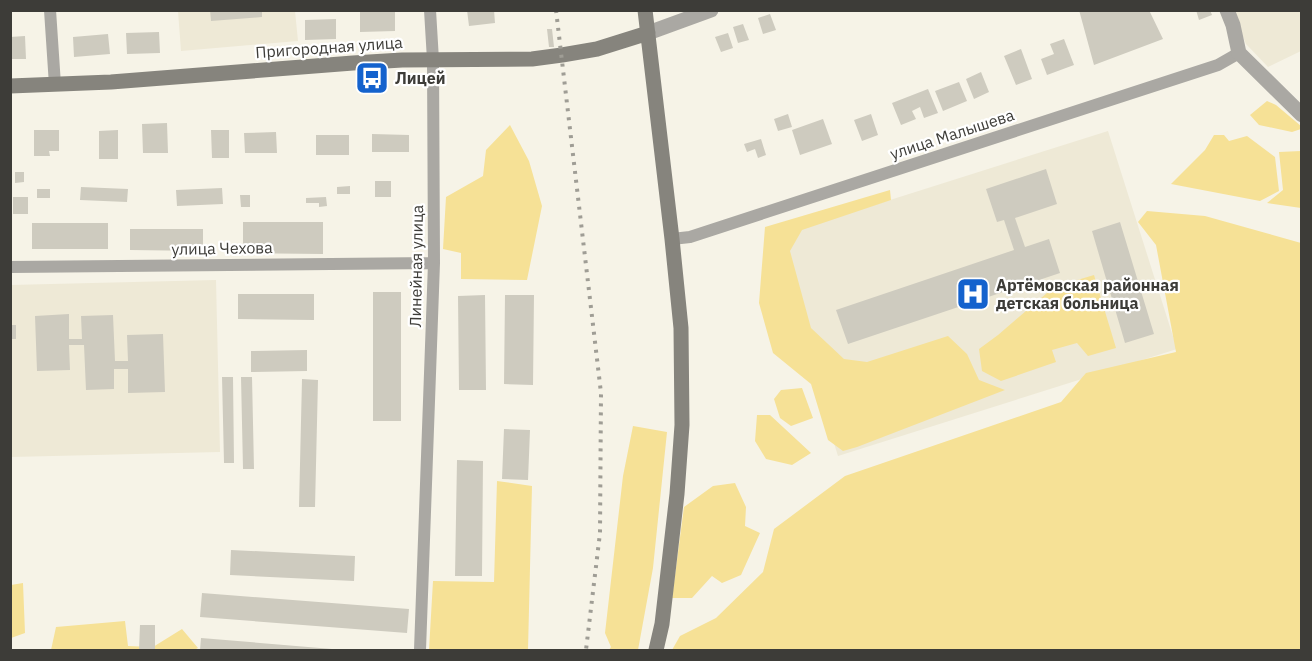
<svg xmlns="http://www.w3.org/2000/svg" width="1312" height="661" font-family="'IBM Plex Sans',sans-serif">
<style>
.built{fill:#eee9d6}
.green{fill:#f6e196}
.building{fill:#cecbbf}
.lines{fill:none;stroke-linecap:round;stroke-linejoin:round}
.minor{stroke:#aaa8a3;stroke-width:12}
.tertiary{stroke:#aaa8a3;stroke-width:15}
.secondary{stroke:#86847d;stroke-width:15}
.rail{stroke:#9f9d95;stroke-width:4;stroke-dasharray:3 6;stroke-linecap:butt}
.labels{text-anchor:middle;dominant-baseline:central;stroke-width:4.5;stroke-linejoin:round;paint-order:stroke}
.street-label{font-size:16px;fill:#3d3c38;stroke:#fff}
.poi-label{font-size:16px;font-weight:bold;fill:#3d3c38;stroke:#fff;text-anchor:start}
</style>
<rect width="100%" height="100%" fill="#f6f3e7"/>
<path class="built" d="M178,11H295L298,41L181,51Z
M1232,11H1301V51L1268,67L1246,44Z
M1108,131L1177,349L838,456L770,238Z
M216,280L220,452L11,457L10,285Z"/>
<path class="green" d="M1267,101L1276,105L1301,126V129L1292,132L1259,125L1250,115Z
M510,125L529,161L542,206L527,280L461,279V253L443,249L446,197L483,176L486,150Z
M1214,135H1224L1229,141L1247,136L1275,157L1279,191L1260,201L1171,184L1205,150Z
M1301,151V208L1267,203L1283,190L1279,152Z
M890,190L891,200L802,230L790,251L811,328L844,359L867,362L948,336L967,354L979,380L1005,390L857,447L843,451L828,440L811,384L773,353L759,303L765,227Z
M1147,211L1205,216L1301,243V650H672L680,636L716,618L763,572L774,529L845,476L1061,402L1086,373L1176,352L1156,245L1138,222Z
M1094,275L1116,348L1088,356L1077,343L1052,350L1056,362L1001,381L982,371L979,349L998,335L1054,287Z
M802,388L813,418L791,426L780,418L774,399L781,390Z
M757,415H770L811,453L792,465L766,459L755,441Z
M633,426L667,432L653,568L638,650H609L611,647L605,633L623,476Z
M497,481L532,486L528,650H429L433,581L494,582Z
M735,483L746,507L745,526L760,533L741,575L722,583L712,576L692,598H672L684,507L713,486Z
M23,583L25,633L11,638V585Z
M125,621L128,646L153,647L182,629L198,648L194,650H51L56,627Z"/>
<path class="building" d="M210,10H262V17L211,21Z
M395,10V31L360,32V11Z
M467,10H494L495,23L469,26Z
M1079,10H1149L1163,39L1094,65Z
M1196,10H1210L1212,15L1199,20Z
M770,14L776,30L763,34L758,18Z
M336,19V39L305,40V20Z
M743,24L749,40L738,43L733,27Z
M547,29H552L554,47H549Z
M159,32L160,53L127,54L126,33Z
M728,33L733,48L721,52L715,37Z
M108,34L110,54L74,57L73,37Z
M25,36L26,59H10V37Z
M1064,39L1074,65L1047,75L1041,59L1054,54L1050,44Z
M1021,49L1032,79L1016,85L1004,56Z
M981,72L989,92L974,99L966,79Z
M959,82L967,101L943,111L935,91Z
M928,89L938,113L924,118L920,107L912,111L916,119L901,125L892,103Z
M788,114L792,127L778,131L774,119Z
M871,114L878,135L862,141L854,120Z
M823,119L832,144L800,155L792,130Z
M167,123L168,153H143L142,124Z
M34,130H59V151H49L50,156H34Z
M118,130V159H99V131Z
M211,130H229V158H212Z
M276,132L277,153H245L244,133Z
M372,134L409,135V152H372Z
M316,135H349V155H316Z
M761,139L766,155L758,158L755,149L747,152L744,144Z
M1046,169L1057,204L1015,218L1025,247L1049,239L1060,273L848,344L836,310L1014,250L1004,220L997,222L986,189Z
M15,172H24V182L15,183Z
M375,181H391V197H375Z
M350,186V194H337V187Z
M81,187L128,189L127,202L80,200Z
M222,188L223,204L177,206L176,190Z
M37,189H50V198H37Z
M240,195H250V207H241Z
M13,197H28V214H13Z
M326,197L327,206L319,207V203H306V198Z
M243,222H323V254L243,253Z
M1120,222L1154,334L1125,343L1092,231Z
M32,223H108V249H32Z
M130,229H203V251L130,250Z
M373,292H401V421H373Z
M238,294H314V320L238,319Z
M485,295L486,390H459L458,296Z
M505,295H534L533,385L504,384Z
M69,314V339H82L81,316L113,315L115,361H128L127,335L163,334L165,392L128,393V369H114V389L86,390L84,345H69L70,370L37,371L35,316Z
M10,325H16V339H10Z
M307,350V371L251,372V351Z
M222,377H233L234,463H224Z
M241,377H252L254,469H243Z
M302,379L318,380L315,507H299Z
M504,429L530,430L528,480L502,479Z
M457,460L483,461L482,576H455Z
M231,550L355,556L354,581L230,575Z
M202,593L409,609L407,633L200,617Z
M140,625H155V650H139Z
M201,638L332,649V650H200Z"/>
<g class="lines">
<path class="minor" d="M50,10L55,85
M672,239L690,237L1218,65L1239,53
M10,267L434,263
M420,650L434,263L433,60L430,10"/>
<path class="tertiary" d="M1227,10L1233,25L1239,53L1302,115
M648,33L711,10"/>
<path class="secondary" d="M645,10L672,239L681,328L682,425L677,494L662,624L656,650
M10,86L111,82L353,63L402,60L532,59L562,55L597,49L648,33"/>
<path class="rail" d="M556,10L601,393L600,533L586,650"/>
</g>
<defs>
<symbol id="bus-square" viewBox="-11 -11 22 22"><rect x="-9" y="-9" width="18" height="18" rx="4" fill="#1462cd" stroke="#fff"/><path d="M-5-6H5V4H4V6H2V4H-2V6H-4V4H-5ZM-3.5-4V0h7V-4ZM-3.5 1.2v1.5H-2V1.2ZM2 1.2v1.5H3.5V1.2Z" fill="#fff"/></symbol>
<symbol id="hospital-square" viewBox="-11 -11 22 22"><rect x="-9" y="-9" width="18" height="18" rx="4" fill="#1462cd" stroke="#fff"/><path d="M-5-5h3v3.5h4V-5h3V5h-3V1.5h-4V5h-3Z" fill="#fff"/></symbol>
</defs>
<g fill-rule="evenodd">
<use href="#bus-square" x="353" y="59" width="38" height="38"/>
<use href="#hospital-square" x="954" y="275" width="38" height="38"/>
</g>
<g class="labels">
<g class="street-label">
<text transform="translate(329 47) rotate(-4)">Пригородная улица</text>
<text transform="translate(952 134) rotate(-18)">улица Малышева</text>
<text transform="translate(222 248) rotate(-1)">улица Чехова</text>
<text transform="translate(416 266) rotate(-89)">Линейная улица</text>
</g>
<g class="poi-label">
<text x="395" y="78">Лицей</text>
<text x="996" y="285">Артёмовская районная<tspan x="996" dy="18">детская больница</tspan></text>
</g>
</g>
<rect width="1312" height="661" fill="none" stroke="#3d3c38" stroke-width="24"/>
</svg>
